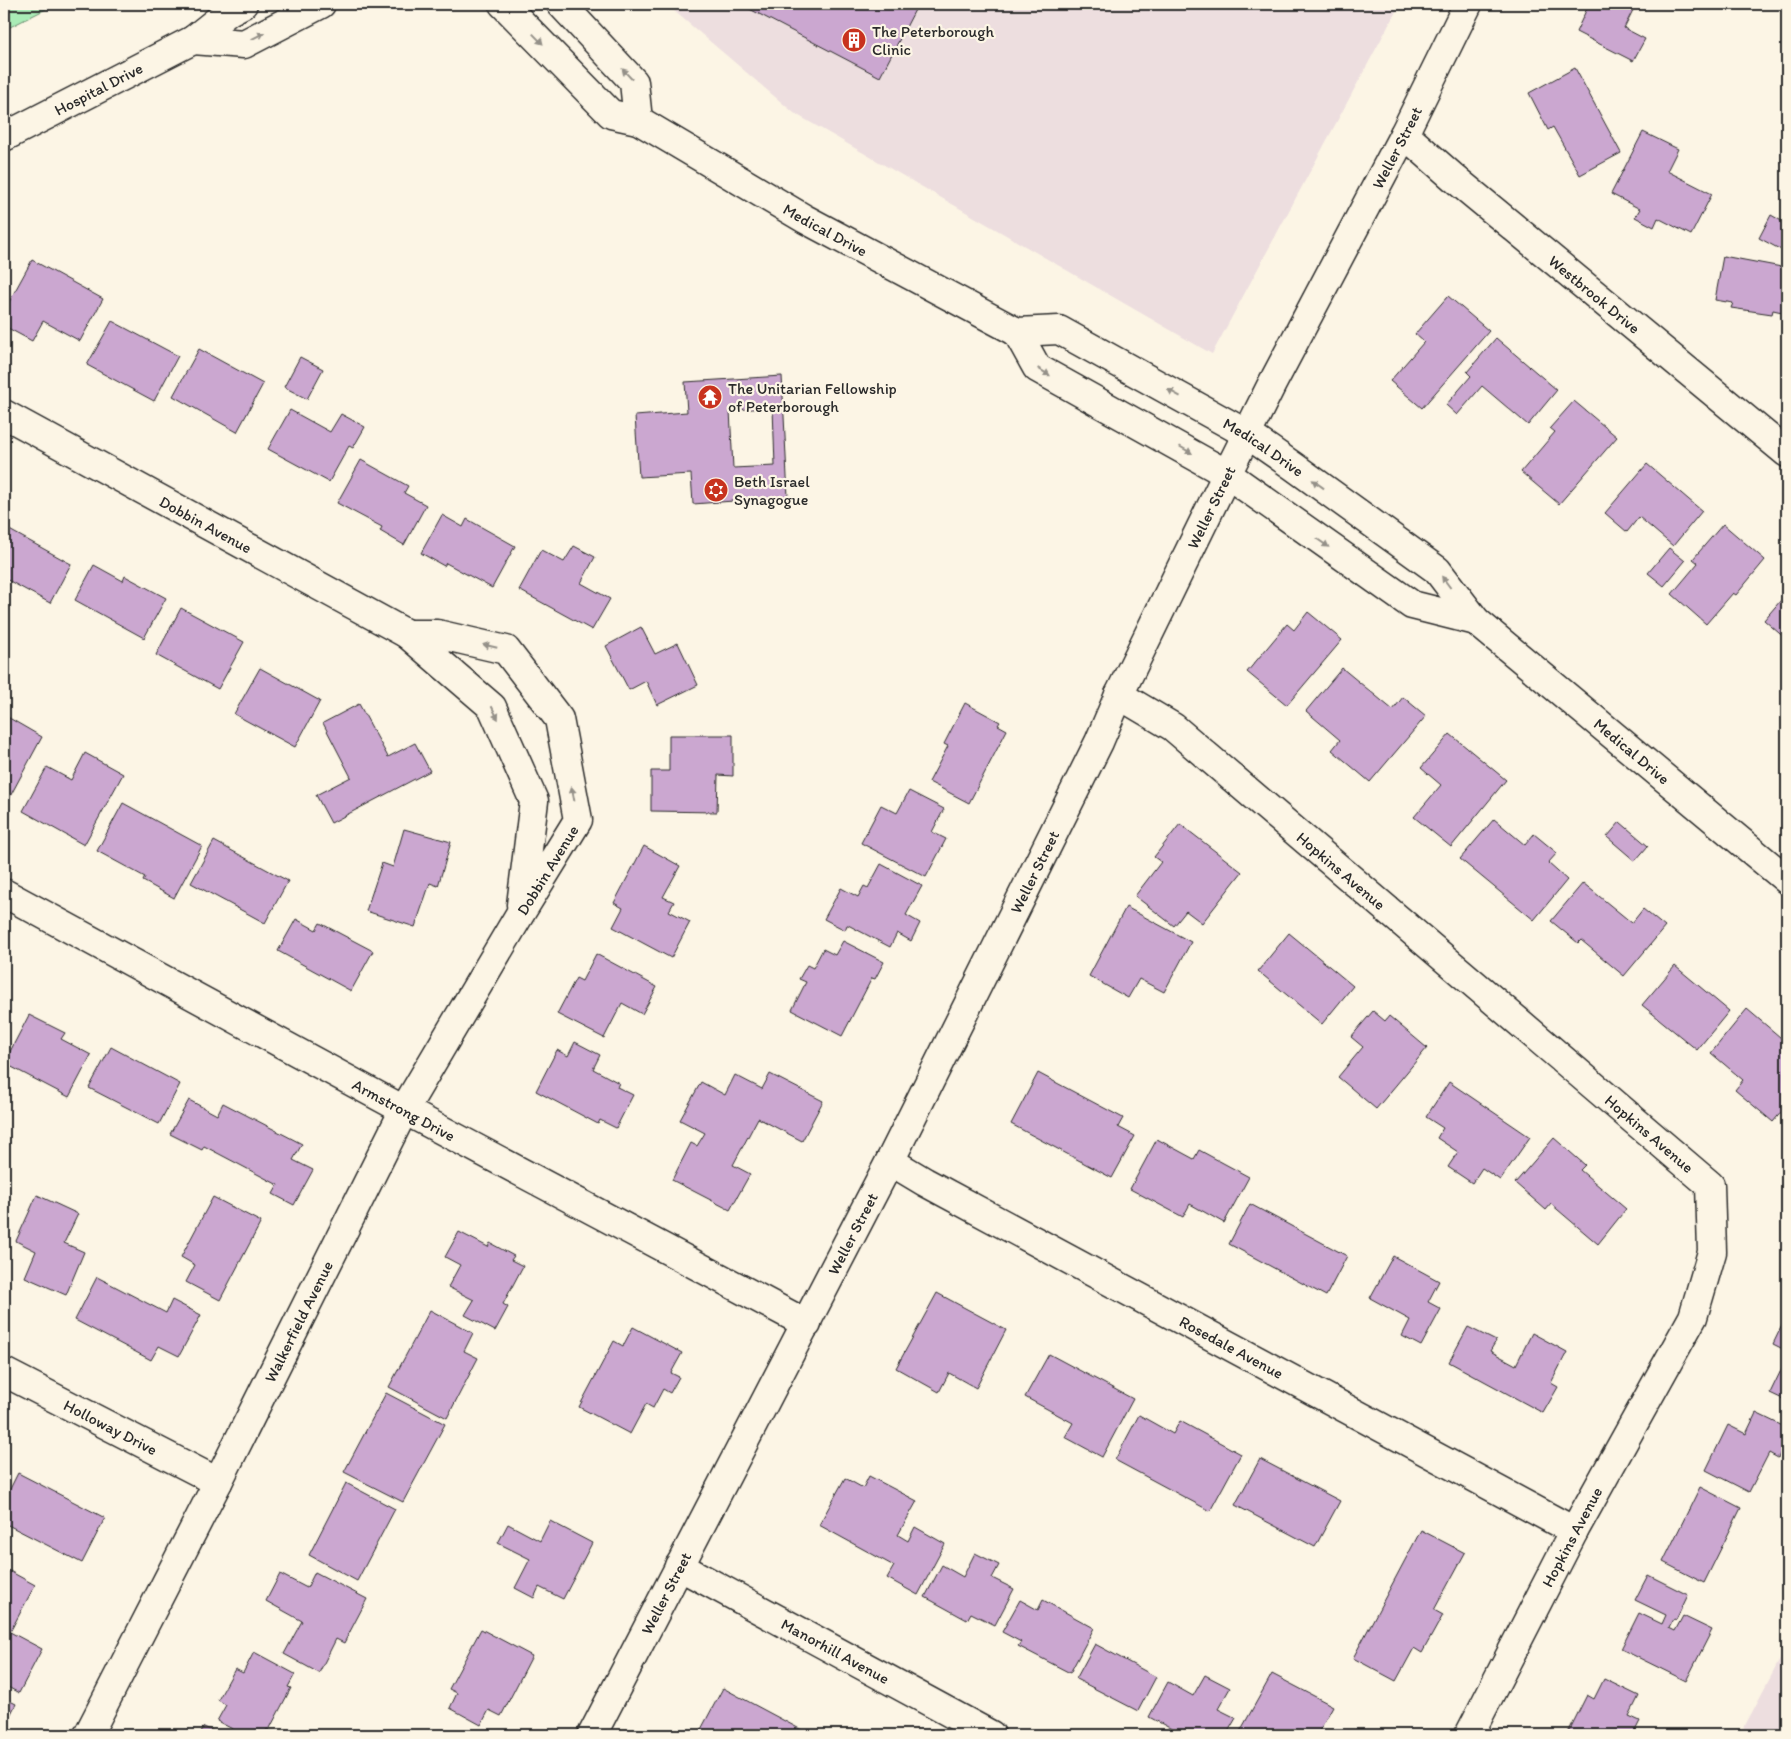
<svg xmlns="http://www.w3.org/2000/svg" width="1791" height="1739" font-family="Itim,sans-serif">
<style>
.built{fill:#eddedf}
.green{fill:#aaecb6;stroke:#6a8c70}
.building{fill:#cba7d0;stroke:#2b2b2b;fill-rule:evenodd}
.lines{fill:none;stroke-linecap:round;stroke-linejoin:round}
.minor-casing{stroke:#2b2b2b;stroke-width:31}
.tertiary-casing{stroke:#2b2b2b;stroke-width:31}
.secondary-casing{stroke:#2b2b2b;stroke-width:31}
.minor{stroke:#fcf5e5;stroke-width:28}
.tertiary{stroke:#fcf5e5;stroke-width:28}
.secondary{stroke:#fcf5e5;stroke-width:28}
.oneway{fill:#949088}
.labels{text-anchor:middle;dominant-baseline:central;stroke-width:4.5;stroke-linejoin:round;paint-order:stroke}
.poi-label{font-size:16px;fill:#2b2b2b;stroke:#fcf5e5;text-anchor:start}
.street-label{font-size:16px;fill:#2b2b2b;stroke:#fcf5e5}
</style>
<rect width="100%" height="100%" fill="#fcf5e5"/>
<filter id="ink" filterUnits="userSpaceOnUse"><feTurbulence type="fractalNoise" baseFrequency=".02" numOctaves="2"/><feDisplacementMap in="SourceGraphic" scale="10" xChannelSelector="R" yChannelSelector="G"/><feConvolveMatrix kernelMatrix="1 2 1 2 8 2 1 2 1" color-interpolation-filters="sRGB"/></filter>
<g filter="url(#ink)">
<path class="built" d="M666,4H1400L1212,354L794,113Z
M1787,1646V1735H1740Z"/>
<path class="green" d="M4,4H56L4,30Z"/>
<path class="building" d="M740,4H918L880,77Z
M1589,4H1636L1624,28L1645,39L1633,61L1576,32Z
M1575,68L1621,153L1580,175L1553,127L1548,130L1529,93Z
M1643,132L1678,149L1667,171L1712,194L1691,235L1658,218L1654,227L1635,217L1640,209L1611,194Z
M1771,215L1787,224V253L1759,238Z
M1723,256L1787,268V283L1782,312L1773,310L1772,314L1731,308L1733,303L1715,300Z
M32,260L103,299L80,341L43,321L32,341L4,326V311Z
M1448,296L1489,331L1422,408L1390,381L1424,342L1415,334Z
M112,321L178,356L154,401L87,365Z
M1496,338L1557,390L1528,425L1482,386L1457,415L1446,405L1471,376L1467,372Z
M199,349L263,384L237,432L173,396Z
M300,357L323,369L307,399L284,387Z
M782,376L788,497L693,504L691,474L639,477L635,416L687,412L685,382ZM773,408L775,466L733,468L730,410Z
M1574,401L1617,437L1559,504L1521,472L1555,432L1550,428Z
M290,410L330,432L341,414L365,427L353,448L349,446L329,482L268,449Z
M361,460L408,486L404,493L426,505L404,545L380,531L382,527L337,503Z
M1647,464L1702,511L1673,546L1639,517L1627,532L1605,513Z
M442,515L463,527L467,519L515,546L492,588L446,563L444,566L421,553Z
M1723,524L1765,560L1736,595L1733,593L1706,624L1672,594L1698,563L1693,559Z
M4,527L71,564L50,603L4,578Z
M574,546L595,557L581,583L610,599L592,630L519,590L541,550L564,562Z
M1669,548L1685,561L1664,586L1648,573Z
M94,565L123,581L125,576L166,598L144,638L75,600Z
M1787,593V640L1764,620Z
M181,608L244,642L218,689L156,655Z
M1308,612L1342,640L1287,705L1247,672L1287,624L1294,630Z
M641,627L655,654L678,643L698,685L657,705L646,681L629,690L606,646Z
M260,668L320,701L295,747L234,714Z
M1342,668L1393,710L1403,697L1426,716L1370,782L1332,750L1340,740L1306,711Z
M965,703L1000,722L998,725L1007,730L969,803L929,782L948,746L944,744Z
M359,704L388,757L415,743L430,771L331,823L316,795L351,777L323,723Z
M4,715L42,737L6,804L4,803Z
M1450,734L1506,780L1451,847L1414,817L1441,785L1421,768Z
M669,735H733V776L718,775L717,812L651,811V771H669Z
M85,753L123,774L84,845L23,811L47,767L71,780Z
M909,791L944,809L932,832L946,839L926,877L861,843L881,805L897,813Z
M123,803L202,846L174,898L143,881L145,877L97,851Z
M1494,819L1525,845L1534,834L1557,853L1548,863L1567,880L1534,920L1460,859Z
M1620,822L1648,846L1635,861L1607,837Z
M1180,824L1242,872L1202,923L1186,911L1174,926L1135,896L1161,862L1154,857Z
M404,829L451,842L438,886L430,883L415,927L366,911L382,863L393,867Z
M214,841L288,881L265,923L191,883Z
M644,846L680,866L663,897L674,902L669,911L690,922L671,958L613,927L623,908L614,903Z
M881,864L922,886L906,915L920,923L911,941L897,933L890,947L848,925H847L845,930L824,919L841,888L858,897L864,886L868,888Z
M1583,883L1632,923L1643,909L1665,927L1624,976L1581,940L1578,943L1551,921Z
M1126,907L1191,942L1164,992L1139,979L1128,998L1089,976Z
M296,919L316,930L320,923L373,951L351,991L278,951Z
M1289,933L1353,986L1322,1024L1258,971Z
M843,941L884,962L875,979L872,978L842,1036L792,1010L806,982L799,979L807,965L813,968L823,949L835,955Z
M596,954L657,987L642,1014L622,1003L604,1038L557,1014L576,978L582,981Z
M1675,966L1729,1011L1697,1050L1642,1005Z
M1747,1009L1787,1043V1105L1773,1122L1735,1090L1743,1080L1711,1053Z
M1373,1011L1385,1021L1389,1016L1427,1048L1376,1109L1338,1077L1363,1047L1351,1037Z
M29,1015L65,1033L61,1039L91,1055L69,1097L4,1063Z
M575,1042L600,1055L593,1069L619,1083L617,1087L633,1095L616,1128L600,1120L598,1124L536,1091L557,1050L568,1056Z
M111,1047L180,1084L159,1124L89,1088Z
M1038,1073L1123,1118L1118,1127L1135,1136L1112,1178L1011,1124Z
M770,1074L823,1101L802,1141L758,1118L733,1165L750,1174L730,1210L672,1180L691,1143L697,1146L705,1133L680,1120L701,1082L725,1095L735,1075L762,1089Z
M1449,1082L1530,1137L1500,1180L1482,1168L1472,1183L1448,1167L1458,1152L1437,1138L1443,1128L1426,1117Z
M189,1100L217,1115L223,1103L302,1144L293,1160L313,1170L294,1205L273,1194L278,1185L204,1146L202,1150L170,1134Z
M1554,1138L1585,1165L1580,1170L1626,1209L1598,1244L1551,1204L1546,1210L1515,1183Z
M1157,1139L1194,1159L1199,1150L1249,1177L1224,1223L1190,1204L1183,1217L1130,1189Z
M37,1195L78,1214L64,1243L84,1252L66,1295L25,1277L36,1251L16,1241Z
M213,1197L261,1222L220,1300L186,1282L195,1265L181,1257Z
M1250,1204L1347,1256L1326,1296L1229,1244Z
M459,1232L488,1247L490,1243L514,1256L511,1260L523,1266L503,1304L508,1307L495,1331L465,1315L474,1300L448,1287L460,1265L445,1257Z
M1393,1256L1439,1281L1428,1302L1441,1309L1421,1346L1402,1336L1410,1320L1370,1298Z
M97,1277L166,1313L172,1300L201,1315L179,1356L159,1346L151,1360L75,1320Z
M937,1293L1006,1330L976,1388L949,1373L939,1392L896,1368Z
M430,1310L473,1333L464,1351L478,1358L447,1418L389,1387Z
M1787,1315V1351L1773,1344Z
M633,1327L682,1353L671,1373L679,1377L670,1393L663,1389L653,1408L646,1404L630,1434L579,1407L614,1341L623,1346Z
M1468,1327L1496,1341L1490,1351L1516,1365L1532,1333L1567,1352L1551,1383L1558,1387L1543,1413L1449,1362Z
M1049,1354L1133,1399L1102,1457L1065,1437L1073,1423L1025,1397Z
M1787,1358V1401L1770,1393Z
M386,1393L445,1424L403,1502L344,1472Z
M1756,1413L1787,1428V1439L1778,1458L1769,1453L1749,1492L1706,1470L1728,1425L1746,1434Z
M1139,1415L1173,1434L1180,1421L1241,1454L1210,1511L1115,1460Z
M1260,1459L1340,1501L1315,1547L1235,1505Z
M18,1473L105,1518L82,1563L4,1523V1501Z
M869,1476L917,1501L898,1535L908,1541L915,1527L945,1544L918,1595L887,1578L894,1566L819,1525L845,1478L863,1488Z
M346,1483L395,1509L357,1581L309,1555Z
M1700,1487L1741,1508L1704,1583L1663,1562Z
M550,1521L592,1543L563,1599L539,1587L534,1598L515,1588L530,1559L498,1543L508,1524L540,1541Z
M1421,1530L1465,1553L1434,1610L1443,1615L1422,1653L1414,1648L1396,1681L1353,1658Z
M975,1553L999,1565L992,1578L1014,1589L995,1625L971,1613L967,1620L925,1597L942,1565L963,1577Z
M4,1568L35,1585L10,1632L42,1649L19,1693L4,1685Z
M315,1572L367,1599L344,1643L336,1639L319,1673L284,1654L302,1621L266,1601L280,1574L307,1588Z
M1648,1575L1688,1595L1676,1620L1674,1619L1669,1628L1675,1631L1683,1616L1712,1630L1686,1681L1621,1649L1639,1613L1662,1624L1666,1615L1635,1600Z
M1020,1600L1038,1610L1043,1600L1094,1628L1070,1673L1018,1646L1021,1642L1002,1632Z
M481,1629L532,1656L501,1716L489,1710L481,1725L450,1708L457,1693L449,1689Z
M1095,1644L1156,1677L1138,1711L1076,1679Z
M254,1652L295,1674L288,1687L291,1688L269,1730L267,1729L263,1735H244L217,1721L226,1705L218,1700L235,1669L243,1673Z
M1272,1674L1333,1706L1317,1735H1238Z
M1205,1675L1230,1688L1218,1709L1236,1718L1226,1735H1183L1149,1717L1168,1682L1193,1696Z
M1604,1679L1639,1696L1629,1716L1640,1721L1633,1735H1567L1587,1695L1594,1699Z
M723,1688L766,1711L811,1735H698Z
M4,1698L16,1704L4,1727Z
M204,1727L221,1735H199Z"/>
<g class="lines">
<defs>
<g id="minor">
<path id="s1" d="M1404,134L1454,178L1787,453"/>
<path id="s2" d="M4,414L407,634L492,707L534,801L521,905"/>
<path id="s3" d="M1119,695L1173,727L1710,1185L1712,1252L1693,1317L1574,1531L1469,1735"/>
<path id="s4" d="M4,893L404,1110L807,1324"/>
<path id="s5" d="M890,1161L925,1182L1574,1531"/>
<path id="s6" d="M4,1372L218,1482"/>
<path id="s7" d="M679,1566L991,1735"/>
<path id="s8" d="M88,1735L218,1482L404,1110L520,914L578,820L559,719L506,650L437,634H407"/>
</g>
<g id="tertiary">
<path d="M193,40L244,44L321,4"/>
<path id="s9" d="M4,137L193,40L228,12L243,4"/>
<path id="s10" d="M592,1735L890,1161L1099,742L1119,695L1227,474L1272,384L1404,134L1468,4"/>
</g>
<g id="secondary">
<path id="s11" d="M503,4L611,114L638,120L805,219L1017,332L1059,330L1247,434L1293,466L1437,570L1476,621L1787,880"/>
<path d="M561,4L634,82L638,120"/>
<path d="M1017,332L1037,368L1227,474L1412,605L1476,621"/>
</g>
</defs>
<use href="#minor" class="minor-casing"/>
<use href="#tertiary" class="tertiary-casing"/>
<use href="#secondary" class="secondary-casing"/>
<use href="#minor" class="minor"/>
<use href="#tertiary" class="tertiary"/>
<use href="#secondary" class="secondary"/>
</g>
<defs><path id="oneway-solid" d="M-6-.8H1V-3.2L6.5 0L1 3.2V.8H-6Z" transform="scale(1.25)"/></defs>
<g class="oneway">
<use href="#oneway-solid" transform="translate(258 36) rotate(-27)"/>
<use href="#oneway-solid" transform="translate(538 39) rotate(46)"/>
<use href="#oneway-solid" transform="translate(627 74) rotate(-133)"/>
<use href="#oneway-solid" transform="translate(1044 372) rotate(31)"/>
<use href="#oneway-solid" transform="translate(1174 393) rotate(-151)"/>
<use href="#oneway-solid" transform="translate(1186 450) rotate(30)"/>
<use href="#oneway-solid" transform="translate(1318 484) rotate(-144)"/>
<use href="#oneway-solid" transform="translate(1323 543) rotate(35)"/>
<use href="#oneway-solid" transform="translate(1446 582) rotate(-127)"/>
<use href="#oneway-solid" transform="translate(490 646) rotate(-167)"/>
<use href="#oneway-solid" transform="translate(495 713) rotate(63)"/>
<use href="#oneway-solid" transform="translate(573 794) rotate(-101)"/>
</g>
</g>
<defs>
<symbol id="building-disc" viewBox="-11 -11 22 22"><circle r="9.5" fill="#c8321e" stroke="#fcf5e5"/><path d="M-4-6H4V6H1V3H-1V6H-4ZM-2.5-4.3h1.7v1.8h-1.7ZM.8-4.3h1.7v1.8H.8ZM-2.5-1h1.7V.8h-1.7ZM.8-1h1.7V.8H.8Z" fill="#fff"/></symbol>
<symbol id="temple-disc" viewBox="-11 -11 22 22"><circle r="9.5" fill="#c8321e" stroke="#fcf5e5"/><path d="M0-6L5-2H3V0L6.5 2.5H4V6H1.5V3h-3V6H-4V2.5H-6.5L-3 0V-2H-5Z" fill="#fff"/></symbol>
<symbol id="synagogue-disc" viewBox="-11 -11 22 22"><circle r="9.5" fill="#c8321e" stroke="#fcf5e5"/><path d="M0-6.5L5.6 3.2H-5.6ZM0 6.5L5.6-3.2H-5.6Z" fill="#fff"/></symbol>
</defs>
<g fill-rule="evenodd">
<use href="#building-disc" x="840" y="26" width="28" height="28"/>
<use href="#temple-disc" x="696" y="383" width="28" height="28"/>
<use href="#synagogue-disc" x="702" y="476" width="28" height="28"/>
</g>
<g class="labels">
<g class="poi-label">
<text x="872" y="31">The Peterborough<tspan x="872" dy="18">Clinic</tspan></text>
<text x="728" y="388">The Unitarian Fellowship<tspan x="728" dy="18">of Peterborough</tspan></text>
<text x="734" y="481">Beth Israel<tspan x="734" dy="18">Synagogue</tspan></text>
</g>
<g class="street-label">
<text stroke="none"><textPath href="#s9" startOffset="106">Hospital Drive</textPath></text>
<text stroke="none"><textPath href="#s10" startOffset="1780">Weller Street</textPath></text>
<text stroke="none"><textPath href="#s11" startOffset="399">Medical Drive</textPath></text>
<text stroke="none"><textPath href="#s1" startOffset="249">Westbrook Drive</textPath></text>
<text stroke="none"><textPath href="#s11" startOffset="894">Medical Drive</textPath></text>
<text stroke="none"><textPath href="#s10" startOffset="1375">Weller Street</textPath></text>
<text stroke="none"><textPath href="#s2" startOffset="230">Dobbin Avenue</textPath></text>
<text stroke="none"><textPath href="#s11" startOffset="1374">Medical Drive</textPath></text>
<text stroke="none"><textPath href="#s8" startOffset="980">Dobbin Avenue</textPath></text>
<text stroke="none"><textPath href="#s3" startOffset="284">Hopkins Avenue</textPath></text>
<text stroke="none"><textPath href="#s10" startOffset="970">Weller Street</textPath></text>
<text stroke="none"><textPath href="#s4" startOffset="455">Armstrong Drive</textPath></text>
<text stroke="none"><textPath href="#s3" startOffset="689">Hopkins Avenue</textPath></text>
<text stroke="none"><textPath href="#s10" startOffset="565">Weller Street</textPath></text>
<text stroke="none"><textPath href="#s8" startOffset="464">Walkerfield Avenue</textPath></text>
<text stroke="none"><textPath href="#s5" startOffset="389">Rosedale Avenue</textPath></text>
<text stroke="none"><textPath href="#s6" startOffset="120">Holloway Drive</textPath></text>
<text transform="translate(1572 1537) rotate(-62)">Hopkins Avenue</text>
<text stroke="none"><textPath href="#s10" startOffset="160">Weller Street</textPath></text>
<text stroke="none"><textPath href="#s7" startOffset="178">Manorhill Avenue</textPath></text>
</g>
</g>
<rect width="1791" height="1739" fill="none" stroke="#fcf5e5" stroke-width="20"/>
<rect x="10" y="10" width="1771" height="1719" fill="none" stroke="#2b2b2b" stroke-width="2" filter="url(#ink)"/>
</svg>
